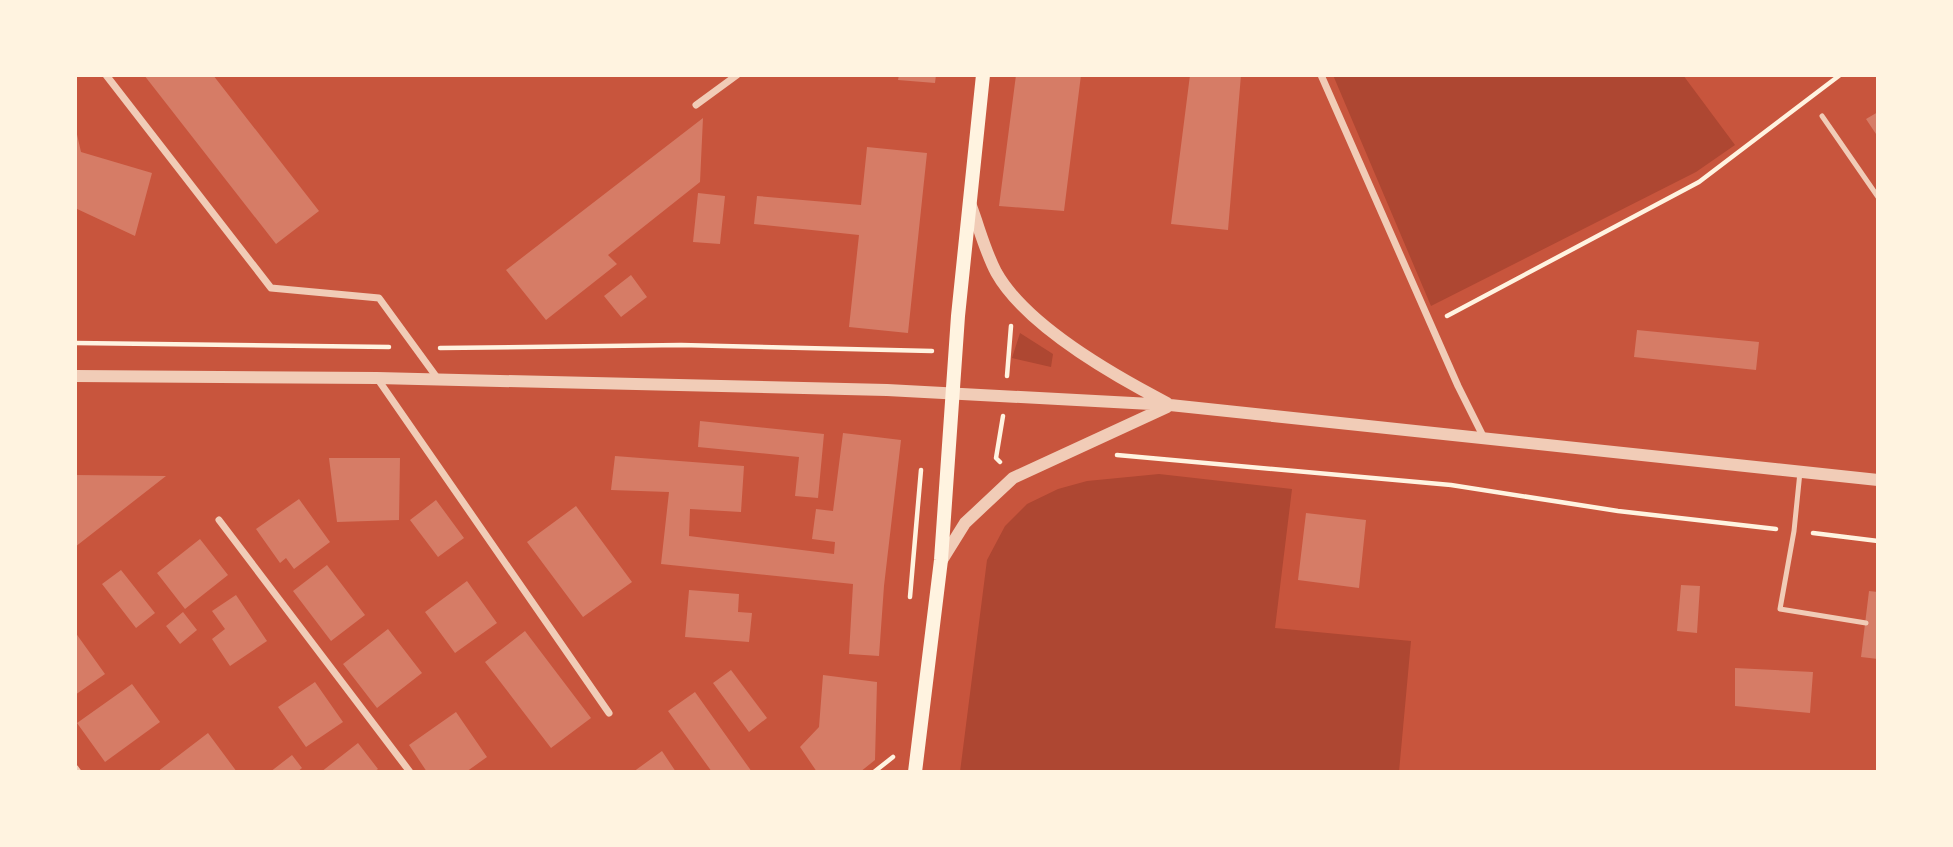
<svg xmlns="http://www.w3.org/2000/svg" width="1953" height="847" font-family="'Asap Condensed',sans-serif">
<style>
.green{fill:#ae4732}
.building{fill:#d67c66}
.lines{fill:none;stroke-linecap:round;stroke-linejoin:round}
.path{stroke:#fff3e0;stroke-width:4.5}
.service{stroke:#f1ccb7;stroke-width:5}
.minor{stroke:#f1ccb7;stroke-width:7}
.tertiary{stroke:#f1ccb7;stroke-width:12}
.secondary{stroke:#fff3e0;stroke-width:14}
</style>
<rect width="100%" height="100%" fill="#c8553d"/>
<path class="green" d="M1333,75H1683L1735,145L1696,172L1431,306Z
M1020,333L1053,354L1051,367L1012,358Z
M1159,474L1292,489L1275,628L1411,641L1399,772H960L987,560L1005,526L1027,504L1058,489L1087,481Z"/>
<path class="building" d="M144,75H213L319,211L276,244Z
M899,75H936L935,83L898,80Z
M1016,75H1081L1064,211L999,206Z
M1190,75H1241L1228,230L1171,224Z
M1878,112V137L1866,119Z
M703,118L700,182L608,255L617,264L546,320L506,270Z
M76,130L81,152L152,173L135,236L75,208Z
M867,147L927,153L908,333L849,327L859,235L754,224L757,196L861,205Z
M698,193L725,196L720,244L693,242Z
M631,275L647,297L621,317L604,296Z
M1637,330L1759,342L1756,370L1634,357Z
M700,421L824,434L818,498L795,496L799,457L698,447Z
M843,433L901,440L884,586L879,656L849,654L853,584L661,564L669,492L611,490L615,456L744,466L741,512L690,509L689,536L834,554L835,542L812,539L816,509L833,511Z
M329,458H400L399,520L337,522Z
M75,475L166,476L75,547Z
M299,499L330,542L294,569L286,558L280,563L256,529Z
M436,500L464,538L438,557L410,520Z
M576,506L632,582L583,617L527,542Z
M1306,513L1366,520L1359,588L1298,580Z
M200,539L228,575L185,609L157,573Z
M327,565L365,615L331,641L293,591Z
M121,570L155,613L136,628L102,584Z
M467,581L497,623L455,653L425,612Z
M1681,585L1700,586L1697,633L1677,631Z
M689,590L739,594L738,612L752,613L749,642L685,637Z
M1869,591L1878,592V659L1861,657Z
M236,595L267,641L230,666L212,639L225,629L212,611Z
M183,612L197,630L180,644L166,626Z
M388,629L422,673L377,708L343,664Z
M525,631L591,718L551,748L485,662Z
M75,632L105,674L75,695Z
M1735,668L1813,672L1810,713L1735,706Z
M731,670L767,718L749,732L713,683Z
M823,675L877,682L875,760L860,772H817L800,747L819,727Z
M315,682L343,722L306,747L278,707Z
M132,684L160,722L105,762L77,723Z
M695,692L752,772H712L668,711Z
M456,712L487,757L466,772H427L409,745Z
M208,733L237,772H157Z
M358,743L378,769L374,772H321Z
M662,751L676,772H633Z
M292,755L302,768L297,772H270Z"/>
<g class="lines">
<path class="path" d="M1447,316L1699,182L1840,75
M75,343L389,347
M440,348L681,345L932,351
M1007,376L1011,326
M1117,455L1451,485L1618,511L1776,529
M1000,462L996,458L1003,416
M1813,533L1878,541
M910,597L921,470
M874,772L893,757"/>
<path class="service" d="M1822,116L1878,197
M1800,472L1794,531L1780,609L1866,623"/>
<path class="minor" d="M106,75L271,288L379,298L438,379
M1321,75L1458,386L1484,438
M696,105L737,75
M377,378L609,713
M219,520L410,772
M75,768L78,772"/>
<path class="tertiary" d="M971,206C979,227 985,251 996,272C1026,326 1113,375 1167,403
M75,376L377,378L887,390L1170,405L1878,480
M942,560L965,523L1013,478L1167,407"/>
<path class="secondary" d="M915,772L941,560L958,316L983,75"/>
</g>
<rect width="1953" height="847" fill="none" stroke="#fff3e0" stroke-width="154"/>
</svg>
